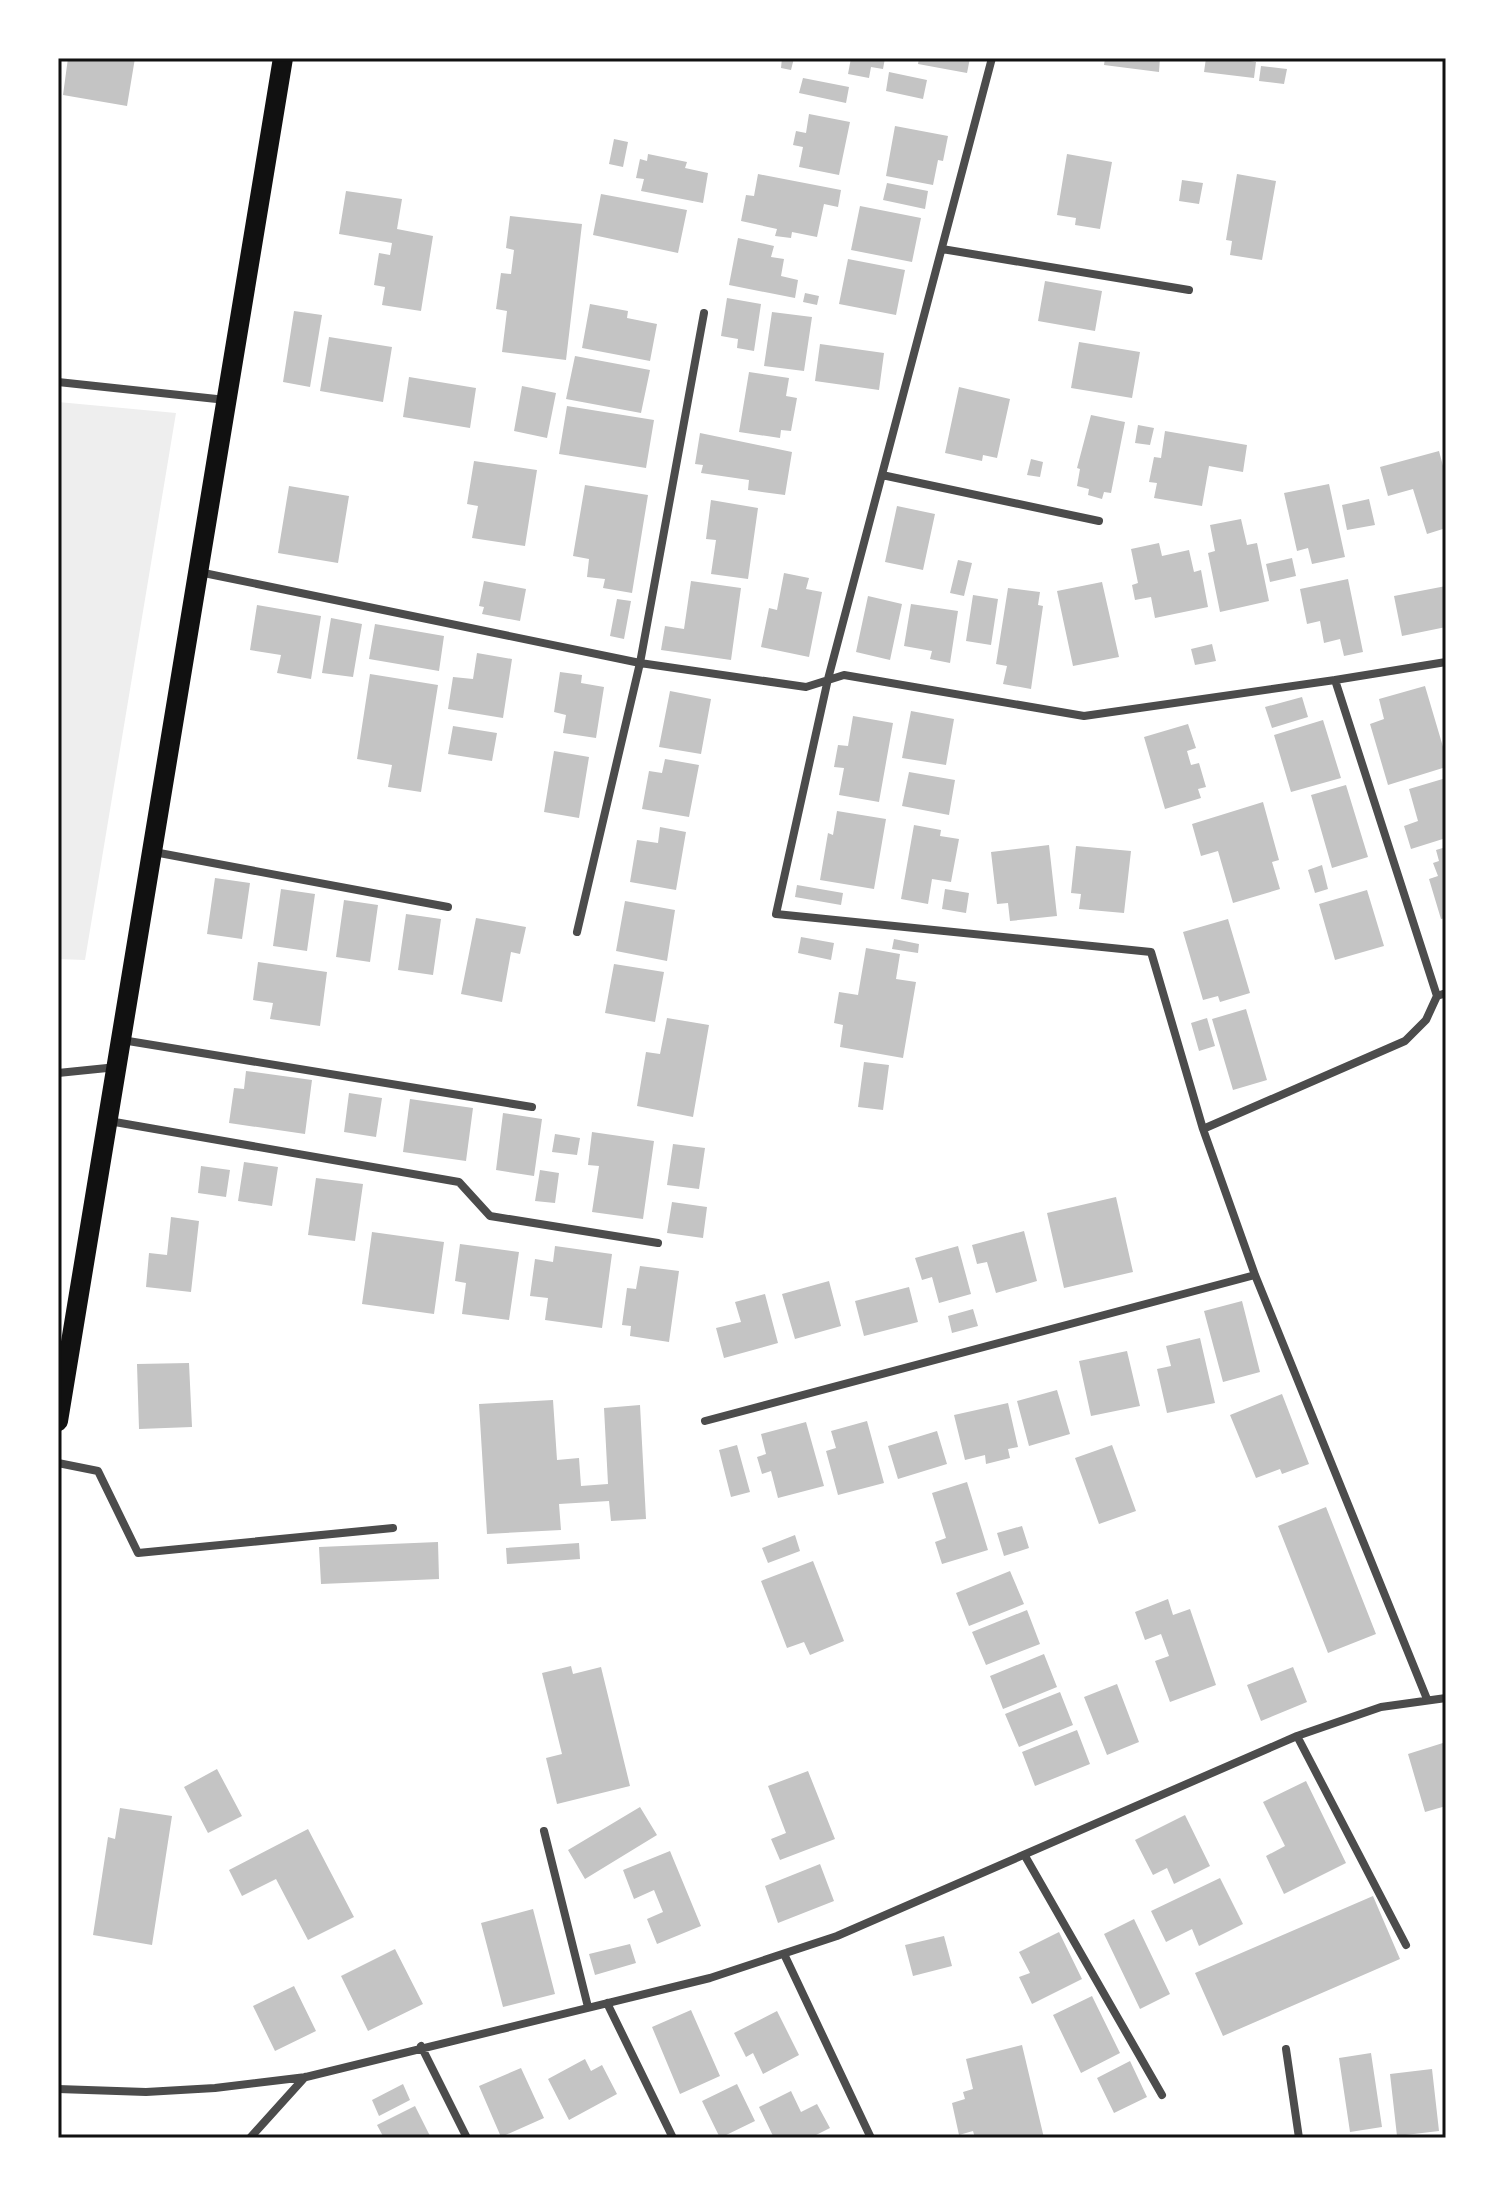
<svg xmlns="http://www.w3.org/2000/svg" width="1504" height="2196" font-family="Rubik,sans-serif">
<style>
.green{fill:#eee}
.building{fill:#c4c4c4}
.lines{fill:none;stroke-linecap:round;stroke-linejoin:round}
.minor{stroke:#4c4c4c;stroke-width:8}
.primary{stroke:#111;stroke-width:20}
.neatline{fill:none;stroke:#111;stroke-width:3}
</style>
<rect width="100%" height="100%" fill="#fff"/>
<path class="green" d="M58,402L176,413L85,960L58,959Z"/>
<path class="building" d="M68,58H135L127,106L63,95Z
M782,58H794L791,70L781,68Z
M851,58H885L883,69L871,67L869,78L848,74Z
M919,58H970L967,73L918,64Z
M1105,58H1160L1159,72L1104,65Z
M1206,58H1235L1256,62L1254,78L1204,72Z
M1261,66L1287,69L1284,84L1259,81Z
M889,72L927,80L923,99L886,91Z
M803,78L849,87L846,103L799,93Z
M809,114L850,122L839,175L799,167L803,147L793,145L796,131L806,133Z
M895,126L948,136L943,161L938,160L933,185L886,176Z
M614,139L628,142L623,167L609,164Z
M648,154L687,162L685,168L708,173L703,203L641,191L644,179L636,178L640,159L647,161Z
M1067,154L1112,162L1100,229L1075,225L1076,218L1057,215Z
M758,174L841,190L838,207L824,204L817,237L792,232L791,238L775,236L777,229L741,221L746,195L754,196Z
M1237,174L1276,181L1262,260L1230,255L1232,241L1226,240Z
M1182,180L1203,183L1199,204L1179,201Z
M887,183L928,191L925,209L883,200Z
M346,191L402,199L397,229L433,236L421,311L382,305L385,287L374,285L379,253L390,255L392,243L339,234Z
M601,194L687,210L678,253L593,235Z
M860,206L921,218L912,262L851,250Z
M510,216L582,224L566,360L502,352L507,311L496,309L501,273L511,274L514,250L506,248Z
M738,238L774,246L771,257L784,259L781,276L798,280L795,298L729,285Z
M848,259L905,270L896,315L839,304Z
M1045,281L1102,291L1095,331L1038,321Z
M805,293L819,296L817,305L803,302Z
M727,298L761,304L754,351L737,348L738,339L721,336Z
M590,304L628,311L627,318L657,324L650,361L582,348Z
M294,311L322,315L310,387L283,382Z
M772,312L812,317L804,371L764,366Z
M329,337L392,347L383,402L320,391Z
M1079,342L1140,352L1132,398L1071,388Z
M820,344L884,353L879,390L815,381Z
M575,356L650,370L641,413L566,399Z
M749,372L789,378L786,396L797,398L791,431L781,430L780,438L739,432Z
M409,377L476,388L470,428L403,417Z
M522,386L556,393L547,438L514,431Z
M959,387L1010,399L997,458L983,455L982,461L945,453Z
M567,406L654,420L646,468L559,454Z
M1091,415L1125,422L1111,493L1104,492L1102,499L1088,495L1089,489L1077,486L1080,469L1077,468Z
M1138,425L1154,428L1150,445L1135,443Z
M1165,431L1247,445L1243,472L1209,466L1202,506L1154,498L1157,483L1149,482L1154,457L1161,458Z
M700,433L792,452L785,495L748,490L749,480L701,473L703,465L695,464Z
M1439,451L1446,477V528L1427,534L1413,489L1388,496L1380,467Z
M1031,459L1043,462L1040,477L1027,475Z
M474,461L537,470L525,546L472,538L478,506L467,504Z
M1329,484L1345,557L1312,564L1308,548L1297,551L1284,493Z
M585,485L648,495L632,593L603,588L605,579L587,577L589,559L573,556Z
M289,486L349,496L338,563L278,553Z
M1369,499L1375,525L1347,530L1342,505Z
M711,500L758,508L748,579L711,574L716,540L706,539Z
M897,506L935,514L923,570L885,562Z
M1241,519L1247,545L1257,543L1269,601L1220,612L1208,553L1215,551L1210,525Z
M1159,543L1162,556L1189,550L1194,572L1201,570L1208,607L1155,618L1151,597L1135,600L1132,585L1138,583L1131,549Z
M1292,558L1296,576L1270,582L1266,564Z
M958,560L972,563L964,596L950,593Z
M784,573L809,578L806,589L822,592L809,657L761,647L769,608L777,610Z
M1348,579L1363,652L1344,656L1340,639L1324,643L1320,621L1307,624L1300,589Z
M484,581L526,589L520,621L482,614L484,607L479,606Z
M691,581L741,588L731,660L661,650L665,626L684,629Z
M1102,582L1119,657L1073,666L1057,591Z
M1446,586V627L1402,636L1394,596Z
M1008,588L1040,592L1038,605L1043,606L1031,689L1003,684L1007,666L996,664Z
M973,595L998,599L991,645L966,641Z
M868,596L902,604L890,660L856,652Z
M617,599L631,601L624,639L610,636Z
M911,604L958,611L950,663L930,659L932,651L904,646Z
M257,605L321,616L311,679L277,673L281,655L250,650Z
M331,618L362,624L353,677L322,673Z
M375,624L444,636L439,671L369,659Z
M1212,644L1216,661L1195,665L1191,649Z
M477,653L512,659L503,718L448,709L453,677L473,679Z
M560,672L582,675L581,683L604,687L596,738L563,733L566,715L554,712Z
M370,674L438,685L421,792L388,787L392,765L357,759Z
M1425,686L1446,757V767L1388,785L1370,724L1384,719L1379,699Z
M670,691L711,699L701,754L659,747Z
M1302,697L1308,717L1272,728L1265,707Z
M911,711L954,719L946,765L902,758Z
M853,716L893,723L879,802L839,795L844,768L834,767L838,745L848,746Z
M1323,720L1341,778L1291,792L1274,735Z
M1188,724L1196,748L1187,751L1191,765L1199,763L1206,787L1198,789L1201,798L1165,809L1144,737Z
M453,726L497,733L492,761L448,754Z
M554,751L589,757L579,818L544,812Z
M665,759L699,765L689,817L642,809L649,771L662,773Z
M909,772L955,780L949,815L902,806Z
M1446,778V838L1411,849L1404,826L1418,821L1409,789Z
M1346,785L1368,857L1332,868L1311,795Z
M1263,802L1279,860L1272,862L1280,889L1233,903L1218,851L1201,856L1192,824Z
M837,811L886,819L874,889L820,880L828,833L833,835Z
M914,825L941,830L940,836L959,839L951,882L932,879L928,904L901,899Z
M660,827L686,832L676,890L630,882L637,840L658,843Z
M1049,845L1057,916L1010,921L1008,903L997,904L991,852Z
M1076,846L1131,851L1124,913L1079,909L1081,894L1071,893Z
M1446,847V918L1441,919L1429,879L1438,876L1433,863L1439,861L1436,850Z
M1322,865L1328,889L1315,893L1308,870Z
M215,878L250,883L242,939L207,934Z
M797,885L843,893L841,905L795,897Z
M281,889L315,894L307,951L273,946Z
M945,889L969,893L966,913L942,909Z
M1367,890L1384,946L1335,960L1319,904Z
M344,900L378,905L370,962L336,957Z
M625,901L675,910L667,961L616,951Z
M406,914L441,919L433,975L398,970Z
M476,918L526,927L520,954L511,952L502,1002L461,994Z
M1228,919L1250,993L1220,1002L1218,996L1203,1000L1183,932Z
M801,937L834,943L831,960L798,953Z
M894,939L919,944L918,953L892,949Z
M866,948L900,954L896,979L916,982L903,1058L840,1047L843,1025L834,1023L839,992L858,995Z
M258,962L327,972L320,1026L270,1019L273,1003L253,1000Z
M614,964L664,972L655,1022L605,1013Z
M1246,1009L1267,1080L1233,1090L1212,1019Z
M667,1018L709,1025L693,1117L637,1106L646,1052L660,1054Z
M1207,1018L1215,1046L1199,1051L1191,1023Z
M864,1062L889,1065L883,1110L858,1107Z
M246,1071L312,1080L305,1134L229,1123L234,1088L244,1089Z
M349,1093L382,1098L376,1137L344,1132Z
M410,1099L473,1108L466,1161L403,1152Z
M503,1113L542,1119L534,1176L496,1170Z
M592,1132L654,1141L643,1219L592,1212L599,1166L588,1165Z
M555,1134L580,1138L577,1155L552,1152Z
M673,1144L705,1148L699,1189L667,1185Z
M244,1162L278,1167L272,1206L238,1201Z
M201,1166L230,1170L226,1197L198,1193Z
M540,1170L559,1173L555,1203L535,1201Z
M316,1178L363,1184L355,1241L308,1235Z
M1116,1197L1133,1272L1064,1288L1047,1213Z
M672,1202L707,1207L703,1238L667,1233Z
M171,1217L199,1221L191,1292L146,1287L149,1253L167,1255Z
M1024,1231L1037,1281L996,1293L987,1262L977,1264L972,1245Z
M372,1232L444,1242L434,1314L362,1304Z
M460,1244L519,1252L509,1320L462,1314L466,1283L455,1281Z
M555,1246L612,1254L602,1328L545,1320L548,1298L530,1296L535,1259L553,1262Z
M958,1246L971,1294L939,1303L932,1277L922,1280L915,1258Z
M640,1266L679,1271L669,1342L630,1336L631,1326L622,1325L627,1288L636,1289Z
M829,1281L841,1326L795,1339L782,1294Z
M909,1287L918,1322L864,1336L855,1301Z
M765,1294L778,1343L724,1358L716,1328L741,1322L735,1302Z
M1242,1301L1260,1372L1223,1382L1204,1311Z
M973,1309L978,1326L952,1333L948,1316Z
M1200,1338L1215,1403L1167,1413L1157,1369L1171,1366L1166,1346Z
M1127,1351L1140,1406L1091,1416L1079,1361Z
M189,1363L192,1427L139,1429L137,1364Z
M1057,1390L1070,1434L1029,1446L1017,1401Z
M1282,1394L1309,1464L1282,1474L1280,1469L1256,1478L1230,1415Z
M553,1400L557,1460L579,1458L581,1486L608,1484L604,1408L640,1405L646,1519L611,1521L609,1501L559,1504L561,1530L487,1534L479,1404Z
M1008,1403L1018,1447L1008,1449L1010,1458L986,1464L985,1455L965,1460L954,1415Z
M867,1421L884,1483L838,1495L826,1451L836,1448L831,1431Z
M806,1422L824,1486L778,1498L771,1471L762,1474L757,1457L766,1454L761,1434Z
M937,1431L947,1464L898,1479L888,1446Z
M737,1445L750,1492L731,1497L719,1450Z
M1112,1445L1136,1511L1099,1524L1075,1458Z
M967,1482L988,1550L942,1564L935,1542L946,1538L932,1493Z
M1326,1507L1376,1634L1328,1653L1278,1526Z
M1022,1526L1029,1548L1004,1556L997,1533Z
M795,1535L800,1551L768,1563L762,1548Z
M438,1542L439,1579L321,1584L319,1547Z
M579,1543L580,1559L507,1564L506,1548Z
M813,1561L844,1641L810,1655L804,1642L787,1648L761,1581Z
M1010,1571L1024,1604L969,1626L956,1593Z
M1168,1599L1173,1615L1190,1609L1216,1685L1170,1702L1155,1661L1169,1656L1161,1634L1145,1640L1135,1612Z
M1027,1610L1040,1644L986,1665L972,1632Z
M1044,1654L1057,1687L1003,1709L990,1676Z
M571,1666L573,1674L601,1667L630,1786L557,1804L546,1758L562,1754L542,1673Z
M1293,1667L1307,1702L1261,1721L1247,1685Z
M1117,1684L1139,1742L1107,1755L1084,1697Z
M1060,1692L1073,1725L1019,1747L1005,1714Z
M1077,1730L1090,1764L1035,1786L1022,1752Z
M1446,1742V1806L1425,1812L1408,1754Z
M217,1769L242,1816L208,1833L184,1787Z
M808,1771L835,1839L780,1860L771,1839L786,1833L768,1786Z
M1306,1781L1346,1863L1284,1894L1266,1856L1285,1846L1263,1802Z
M640,1807L657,1835L585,1879L568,1850Z
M120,1808L172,1816L152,1945L93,1935L108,1837L115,1839Z
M1185,1815L1210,1866L1174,1884L1167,1868L1153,1875L1135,1840Z
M308,1829L354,1917L308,1940L276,1879L242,1896L229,1870Z
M670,1851L701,1926L657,1944L647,1919L663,1912L654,1890L634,1899L623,1870Z
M820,1864L834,1901L778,1923L765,1886Z
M1220,1878L1243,1924L1199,1946L1192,1929L1166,1942L1151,1911Z
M1373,1896L1400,1959L1223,2036L1195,1973Z
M533,1909L555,1994L503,2007L481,1923Z
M1134,1919L1170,1994L1140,2009L1104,1934Z
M1059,1932L1082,1979L1032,2004L1019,1977L1030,1973L1019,1952Z
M944,1936L952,1966L913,1976L905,1945Z
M630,1944L636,1963L595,1975L589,1954Z
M395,1949L423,2004L368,2031L341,1976Z
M294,1986L316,2031L275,2051L253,2006Z
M1092,1996L1120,2053L1081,2073L1053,2015Z
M691,2010L720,2076L680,2094L652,2027Z
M777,2011L799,2055L763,2074L753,2053L746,2057L734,2033Z
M1022,2045L1044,2138H975L973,2131L959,2135L952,2103L965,2099L963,2092L973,2089L966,2059Z
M1371,2053L1382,2127L1350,2132L1339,2058Z
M585,2059L591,2071L602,2065L617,2094L569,2120L548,2079Z
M1130,2061L1147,2097L1114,2113L1097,2078Z
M521,2068L544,2118L501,2137L479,2086Z
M1432,2069L1439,2131L1397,2136L1390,2074Z
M403,2084L410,2100L379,2116L372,2100Z
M737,2084L755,2121L720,2138L702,2101Z
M791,2091L801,2112L817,2104L830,2128L810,2138H774L759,2107Z
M415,2106L431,2138H384L377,2125Z"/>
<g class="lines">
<path class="minor" d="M992,58L828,679L776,914L1151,952L1203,1129L1255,1275L1427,1699
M942,249L1189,290
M58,382L226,400
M882,475L1099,521
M199,572L640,663L806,687L844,675L1084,716L1335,680L1437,996
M1335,680L1446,662
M154,852L448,907
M577,932L640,663L704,313
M122,1040L532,1107
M58,1073L117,1067
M109,1121L459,1182L490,1216L658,1243
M1203,1129L1405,1041L1426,1020L1437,996L1446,993
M705,1421L1255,1275
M58,1463L98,1471L138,1553L393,1528
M1297,1736L1406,1945
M544,1831L588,2007
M1025,1856L1162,2095
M784,1954L871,2138
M607,2003L673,2138
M421,2046L467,2138
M1286,2049L1299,2138
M58,2089L146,2092L215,2088L306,2077L710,1978L837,1936L1297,1736L1381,1707L1446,1698
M250,2138L305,2077"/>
<path class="primary" d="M58,1421L283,58"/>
</g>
<rect width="1504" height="2196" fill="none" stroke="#ffffff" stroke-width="120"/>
<rect x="60" y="60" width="1384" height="2076" class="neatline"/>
</svg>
